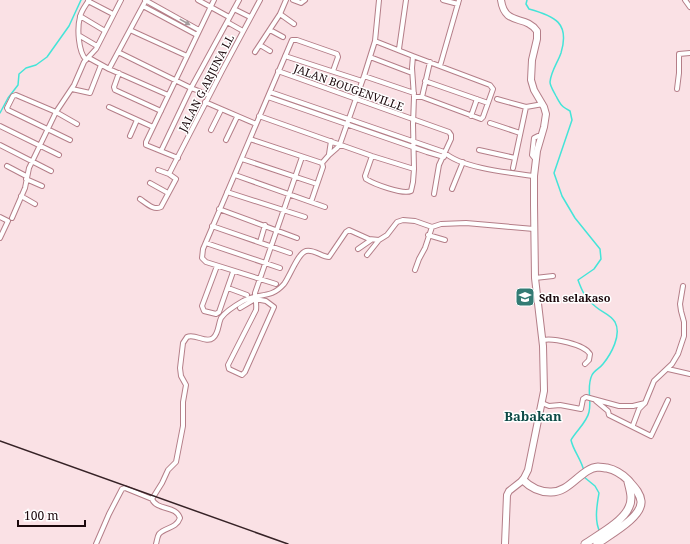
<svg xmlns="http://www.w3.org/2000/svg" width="690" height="544" font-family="'Noto Serif',serif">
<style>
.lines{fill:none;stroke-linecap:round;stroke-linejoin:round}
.stream{stroke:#44e4d8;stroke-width:1.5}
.street-casing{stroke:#b47e88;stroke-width:6}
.secondary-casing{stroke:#b47e88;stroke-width:8}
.primary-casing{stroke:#b47e88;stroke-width:9}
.street{stroke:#fff;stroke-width:4}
.secondary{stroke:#fff;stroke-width:6}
.primary{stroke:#fff;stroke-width:7}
.rail{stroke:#362226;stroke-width:1.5}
.oneway{fill:#a49c9e}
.labels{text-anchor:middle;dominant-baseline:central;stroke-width:3;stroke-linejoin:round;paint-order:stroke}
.street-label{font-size:11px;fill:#1b080c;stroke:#fff}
.poi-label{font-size:11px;font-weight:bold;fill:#1b080c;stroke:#fff;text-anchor:start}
.quarter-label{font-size:13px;font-weight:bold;fill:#0d4b47;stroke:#fff}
</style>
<rect width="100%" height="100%" fill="#fae1e5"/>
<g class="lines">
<path class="stream" d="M527,0L526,4L529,9C555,16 570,23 561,53C558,62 551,71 550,82C550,86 554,92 556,96C561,105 561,106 570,111L572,120L554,173L562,196L575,218L600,249L601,259L594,269L578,280C582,291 586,300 596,307C603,313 610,314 615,322C622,335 611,354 603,364C600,368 594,371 592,375C586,387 592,400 589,412C587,422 576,431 571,440C573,450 581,459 584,471
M0,113L8,98L18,85L19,74L26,68L36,65L47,57L69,26L81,0
M584,477L595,486L599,493C597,505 594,521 600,532"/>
<defs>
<path id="street" d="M145,0L199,30
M198,0L229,17
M293,0L301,3L305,0
M443,0L458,4
M685,0L690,7
M88,1L113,14
M143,6L197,35
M234,9L250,17
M280,14L294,24
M80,16L105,31
M227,22L243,31
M130,30L187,56
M270,30L283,37
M80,36L97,46
M260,45L270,51
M399,49L406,0
M118,52L191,88L209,95
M255,52L280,14L286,0
M285,56L362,81
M413,56L490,85L493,89L483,117L481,119L422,97H414
M370,57L412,73
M89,58L109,69L168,95
M86,60C78,51 77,28 80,17C81,11 86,5 89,0
M440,66L459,0
M109,69L146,0
M278,71L449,132L451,135V139L439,165L434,194
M119,73L114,87L115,90L161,111
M364,76L414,93
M425,81L488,103
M72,89L90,93L101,65
M677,89L679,73V54L690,53
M270,92L444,152C460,168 511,173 534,176
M268,97L427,152L444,157
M422,97L430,62
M497,99L526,107
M205,102L256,124
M109,107L153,127
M259,116L372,156L414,169
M471,116L477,99
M490,123L520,133
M0,126L59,155
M211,130L221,110
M130,136L137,120
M250,139L322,163
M70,140L8,110L7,108L13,96L16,95L56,112L77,124
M226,140L237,117
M0,145L51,171
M479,150L515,158
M161,151L191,88L239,0
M329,154L331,141
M372,156L365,176L366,179C374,184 403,195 411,191L413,182L414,169L413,124L414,97L412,68L413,56L375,41
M178,158L146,145V142L214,0
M242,159L317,184
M536,160L532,155L534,138L538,136H541
M7,166L26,176
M513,168L526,107L543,104
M169,174L222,71L260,0
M235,175L325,207
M26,179L42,186
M150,183L168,193
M452,189L463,162
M227,192L305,217
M21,196L35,204
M140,199C146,203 154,211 161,207L176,179L169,174L158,170
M311,202L323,167L322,163L329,155L337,148L340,144L364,76L375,41L379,0
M219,209L297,238
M0,217L8,221L0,238
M12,218L25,188L29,168L56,112L74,85L84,62L96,49L121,0
M212,226L290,253
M428,235L445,240
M260,242L265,225
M206,243L280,268
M358,249L371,240
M367,255L379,240
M217,266L202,306L204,311L216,314L219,312L233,272
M415,270L419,259L425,248L432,227
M535,278L553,276
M276,284L206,262L202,258L203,249L292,40H297L337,54L338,57L333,71
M228,288L247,295
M240,308L255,299L266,301L274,307L245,372L242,375L229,369L228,365L256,310C257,303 255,299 255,293L302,157
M543,340C553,338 584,344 590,354L589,360L585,364
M668,369L690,374
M596,401L608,411L609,415L631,426L633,425L639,409L645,403
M542,403L549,406L560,405L581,409L583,399L586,397L619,406H633L645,403L654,381L672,364L678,354L684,336V322L681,311L680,304L683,286
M631,426L651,436L668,400
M96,544L109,514L122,489L125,488L152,499
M156,544C157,541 157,537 159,534C165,527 176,529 180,518C176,505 157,511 152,499L162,483L168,470L176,462L183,426V402L186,385L181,376L180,368L183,343L187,337C195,333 206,344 213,338C219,333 218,324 221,318C226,311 236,305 243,301C258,292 270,300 284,284C290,276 298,253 306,251C314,249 322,257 329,257L346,232L349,230L369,239L379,240L387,235L397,222L403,220L415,221L432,227L441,224L466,223L534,229"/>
<path id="secondary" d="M501,0C505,27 525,14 537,31V39L532,60L531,80L534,90L544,107L546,114L544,127L537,151L534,176V205L535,278L543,346L544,391L528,470L523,480L509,491L507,495L505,544"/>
<path id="primary" d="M523,480C530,487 539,492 550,492C570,493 581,468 598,467C601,467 604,468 607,468C616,470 622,474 628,480C633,486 640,492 641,501C643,517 609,535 597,544
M585,544C598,535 623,522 629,507C633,499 630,490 628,482"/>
</defs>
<use href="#street" class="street-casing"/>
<use href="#secondary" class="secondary-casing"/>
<use href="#primary" class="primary-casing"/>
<use href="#street" class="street"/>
<use href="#secondary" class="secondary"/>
<use href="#primary" class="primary"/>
<path class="rail" d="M0,441L288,544"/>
</g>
<defs><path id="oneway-solid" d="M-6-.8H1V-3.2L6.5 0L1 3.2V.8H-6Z"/></defs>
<use class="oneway" href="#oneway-solid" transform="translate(185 22) rotate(29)"/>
<defs>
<symbol id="school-square" viewBox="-11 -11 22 22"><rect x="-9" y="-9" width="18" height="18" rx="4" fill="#337b74" stroke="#fff"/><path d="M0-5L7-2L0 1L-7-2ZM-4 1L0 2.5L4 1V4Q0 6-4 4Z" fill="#fff"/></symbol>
</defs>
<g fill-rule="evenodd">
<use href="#school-square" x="514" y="286" width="22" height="22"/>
</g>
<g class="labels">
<g class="street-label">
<text transform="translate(206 83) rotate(-63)">JALAN G.ARJUNA LL</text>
<text transform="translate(349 87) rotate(20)">JALAN BOUGENVILLE</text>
</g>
<g class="poi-label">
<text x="539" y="297">Sdn selakaso</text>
</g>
<g class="quarter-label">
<text x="533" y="416">Babakan</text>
</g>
</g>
<path d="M18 520v6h67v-6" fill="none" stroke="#1b080c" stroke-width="2"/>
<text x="24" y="520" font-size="12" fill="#1b080c" stroke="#ffffff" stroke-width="3" paint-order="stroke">100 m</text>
</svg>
